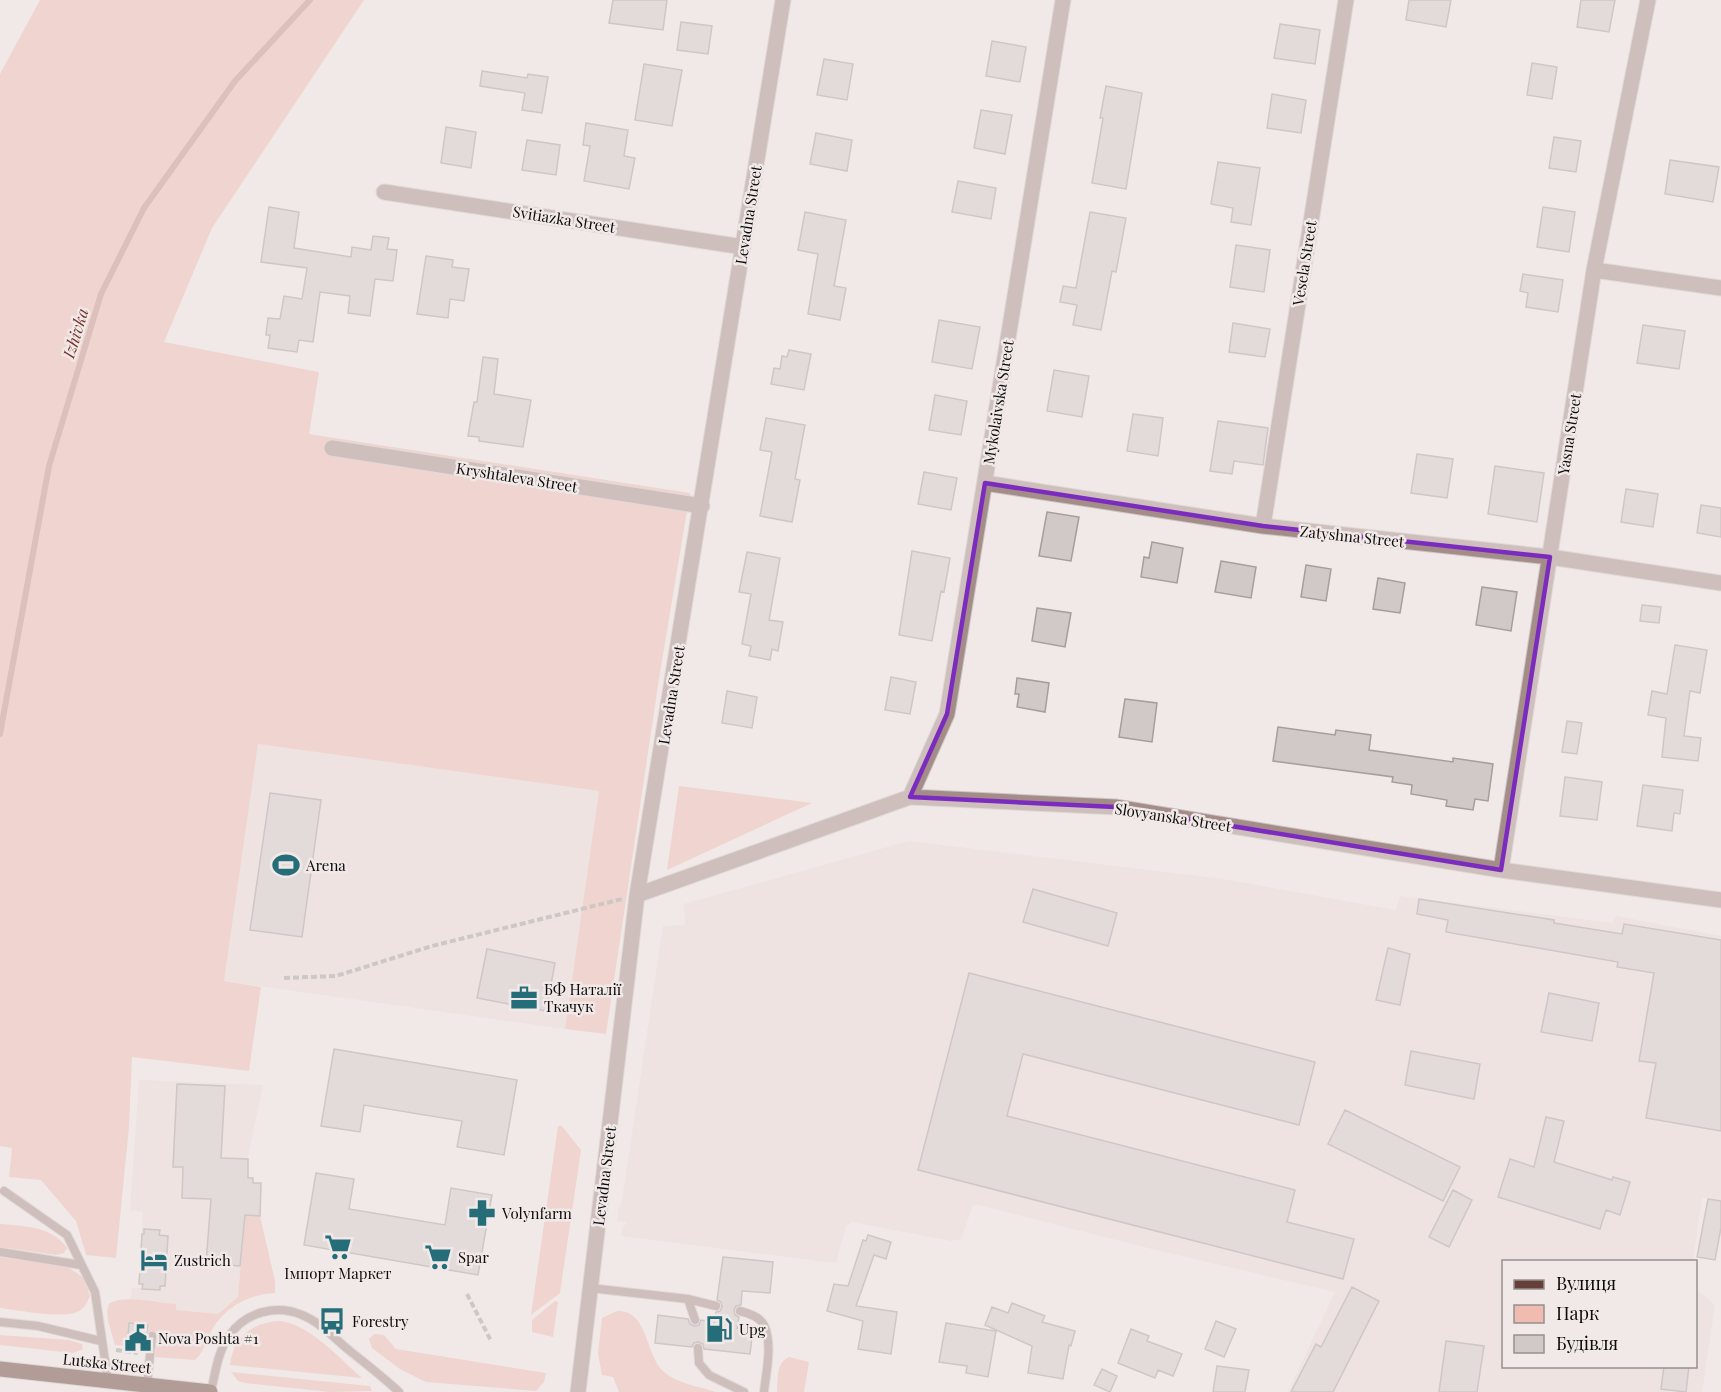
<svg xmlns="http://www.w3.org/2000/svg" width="1721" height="1392" font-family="'Playfair Display',serif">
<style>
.built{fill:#eadbd9}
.green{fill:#f0bbb1}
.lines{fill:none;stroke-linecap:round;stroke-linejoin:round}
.stream{stroke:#c28e85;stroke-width:6}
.building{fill:#d0c9c7;stroke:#a49e9c;stroke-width:1.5}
.lane-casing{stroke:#ccc5c4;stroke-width:10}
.street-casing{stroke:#ccc5c4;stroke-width:17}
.primary-casing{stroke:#ccc5c4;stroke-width:17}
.path{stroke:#a39e9c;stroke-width:4;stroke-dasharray:6 3;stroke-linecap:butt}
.lane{stroke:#a48c88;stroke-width:8}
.street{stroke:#a48c88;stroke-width:15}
.primary{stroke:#663f39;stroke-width:15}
.marked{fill:none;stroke:#7b2cbf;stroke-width:4.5;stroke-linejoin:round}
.labels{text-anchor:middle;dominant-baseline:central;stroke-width:5;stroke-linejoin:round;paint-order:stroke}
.street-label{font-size:15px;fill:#0d0b0a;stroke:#f0e9e7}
.poi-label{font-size:15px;fill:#0d0b0a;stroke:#f0e9e7;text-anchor:start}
.water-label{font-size:16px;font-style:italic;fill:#76332a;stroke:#f0e9e7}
</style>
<rect width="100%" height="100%" fill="#f0e9e7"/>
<path class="built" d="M258,744L599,791L565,1029L224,981Z
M909,841L1223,879L1396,910L1400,896L1612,923L1616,916L1721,936V1201L1702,1197L1693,1261L1504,1262V1366H1696V1289L1715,1305L1702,1392H1288L1335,1292L1152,1249L979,1205H973L961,1239L951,1241L852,1222L846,1226L836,1263L621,1236L622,1228L628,1222L617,1221L619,1207H621L663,926L685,925L684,904Z
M139,1080L263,1085L248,1157V1177L253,1178V1183H261L260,1216H245L238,1297L218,1314L175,1310V1304L131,1300L132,1288H142L143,1285L139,1284L143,1212L130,1210Z"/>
<path class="green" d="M40,0H364L212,228L164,342L319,372L309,434L690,493L659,679L606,1034L565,1029L599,791L258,744L224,981L261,987L249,1071L132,1057L129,1127L116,1258L86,1255L76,1221L41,1180L9,1177L12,1148L0,1146V74Z
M679,786L812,803L667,870Z
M558,1126H562L581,1150L560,1293L531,1315Z
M245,1215L260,1216L275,1281V1293C248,1294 224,1308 211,1331C206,1341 203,1353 195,1360L155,1357L158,1334L148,1332L149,1324L129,1323L127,1346L115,1345L108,1321L107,1311L109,1304C123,1294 157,1303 176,1304V1310L218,1314L238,1297Z
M0,1224C24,1226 52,1226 67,1248L64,1253L57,1255L0,1247Z
M0,1257L68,1267L84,1278L90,1296C86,1305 83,1311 74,1313C60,1318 16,1310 0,1308Z
M555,1301L558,1302L553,1337L532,1332V1320Z
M617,1311C648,1310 645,1353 663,1371C677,1384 699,1386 716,1392H619L613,1377L602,1375L598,1354L602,1318Z
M280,1321C311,1325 339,1358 362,1378L230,1365C233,1337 253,1322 280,1321Z
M374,1334L384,1335L396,1349L546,1373L544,1382L536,1391L426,1382L400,1369L372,1348L369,1339Z
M0,1335L69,1340L82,1344L83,1349L73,1353L0,1345Z
M789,1357L809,1362L804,1392H777C778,1380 776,1362 789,1357Z
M231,1372L370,1386L372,1391L330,1392L245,1383L238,1381Z"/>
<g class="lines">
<path class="stream" d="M0,734L49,466L101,294L144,208L235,81L310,0"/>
</g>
<path class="building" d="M613,0H667L663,30L609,23Z
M1409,0H1451L1446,27L1406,20Z
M1581,0H1615L1609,32L1577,27Z
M681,22L712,26L708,54L677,50Z
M1280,24L1320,30L1315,64L1274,58Z
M992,41L1026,47L1020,82L986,76Z
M824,59L853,64L847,100L817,95Z
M1532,63L1557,67L1552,99L1527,95Z
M644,64L682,70L672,126L635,120Z
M482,71L527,78L528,74L548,77L542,113L522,110L525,93L480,86Z
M1106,86L1142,93L1126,189L1092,183L1103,118H1100Z
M1272,94L1306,100L1301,133L1267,128Z
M981,110L1012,115L1005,154L974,148Z
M586,123L628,130L624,156L635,158L629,189L584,181L590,146L583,145Z
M446,127L476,132L471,168L441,163Z
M816,133L852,140L847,171L810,164Z
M1554,137L1581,141L1576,172L1549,168Z
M527,140L560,145L556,175L522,170Z
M1670,160L1719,167L1713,202L1665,194Z
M1218,162L1260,168L1251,225L1231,222L1233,208L1211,204Z
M958,181L996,188L991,219L952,212Z
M269,207L299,212L294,248L351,257L352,247L371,250L373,236L389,238L387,249L397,250L393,281L375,279L370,316L348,313L350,296L320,292L313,342L299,340L297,352L268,348L270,335H266L268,318L280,319L284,296L302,299L307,268L261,262Z
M1543,207L1575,212L1569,252L1537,247Z
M805,212L846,220L834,286L846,288L840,320L808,314L818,254L798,250Z
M1090,212L1126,218L1116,272L1112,271L1101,330L1073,325L1077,305L1060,302L1063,286L1076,288Z
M1236,245L1270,250L1264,292L1230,287Z
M426,256L453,260L452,267L469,269L464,301L450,299L448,318L417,314Z
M1523,274L1563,280L1558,312L1526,307L1528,293L1520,291Z
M939,320L980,327L972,369L932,362Z
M1233,323L1270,329L1265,357L1229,352Z
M1643,325L1685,331L1679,369L1637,363Z
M789,350L811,354L804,390L771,384L774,368L780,369L782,356L787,357Z
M483,357L498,359L494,394L531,400L523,447L479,441V437L468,436L474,402H477Z
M1054,370L1089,376L1082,417L1047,411Z
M935,395L967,401L961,435L929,430Z
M1133,414L1163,418L1158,456L1127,451Z
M766,418L805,425L795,479L800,480L792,522L760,516L772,452L760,450Z
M1218,421L1268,428L1263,465L1234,461L1232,474L1210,471Z
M1417,454L1453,459L1447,498L1411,493Z
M1495,466L1544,473L1537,522L1488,514Z
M924,472L957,478L951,510L918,504Z
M1626,489L1658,494L1653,527L1621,522Z
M1701,505L1721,508V537L1697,533Z
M1047,512L1079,517L1071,561L1039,556Z
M1152,542L1183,548L1177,583L1141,577L1144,557L1149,558Z
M912,551L950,558L944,592L941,591L932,641L899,635Z
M747,552L780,558L769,620L783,622L778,651L772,649L770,660L749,656L751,646L742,644L751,594L739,592Z
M1221,561L1256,567L1251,598L1215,592Z
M1306,565L1331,569L1326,601L1301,597Z
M1378,578L1405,583L1400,613L1373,609Z
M1482,587L1517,592L1511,631L1476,625Z
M1642,605L1661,607L1659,623L1640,621Z
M1037,608L1071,613L1065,647L1032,641Z
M1675,645L1707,650L1700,693L1690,691L1684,736L1701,738L1698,761L1662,757L1666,718L1648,715L1652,691L1667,694Z
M891,677L916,682L910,714L885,710Z
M1017,678L1049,683L1045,712L1017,707L1019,694H1015Z
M727,691L757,697L752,728L722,723Z
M1125,699L1157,703L1152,742L1119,737Z
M1567,721L1582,723L1577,754L1562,752Z
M1278,727L1335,735L1336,730L1371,735L1369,750L1453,762V758L1493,764L1488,801L1475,799L1473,810L1446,806L1447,800L1411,794L1412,785L1392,782L1393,777L1273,761Z
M1565,777L1602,782L1597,820L1560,816Z
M1643,785L1683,790L1680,814L1674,813L1672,831L1637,826Z
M270,793L321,800L302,937L250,930Z
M1033,889L1117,913L1108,946L1023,922Z
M1419,899L1554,920V923L1622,934L1624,924L1721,940V1131L1646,1118L1656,1063L1639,1061L1654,973L1617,967L1618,962L1446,932L1448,920L1417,914Z
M1388,948L1410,954L1400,1005L1376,1000Z
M487,949L555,963L546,1011L477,998Z
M969,973L1315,1062L1299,1125L1023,1054L1007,1116L1295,1190L1287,1222L1354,1239L1343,1279L918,1170Z
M1549,993L1599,1003L1592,1041L1541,1032Z
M334,1049L517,1080L504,1155L457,1147L462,1121L364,1105L360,1132L321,1126Z
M1411,1051L1480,1064L1474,1099L1405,1085Z
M177,1084L225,1086L221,1158L248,1159V1178H253V1183H261L260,1216L245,1215L240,1266L206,1263L211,1199L182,1198L183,1167H173Z
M1345,1110L1460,1167L1443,1201L1328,1144Z
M1546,1117L1564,1121L1554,1162L1612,1180L1613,1177L1630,1182L1620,1215L1606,1210L1600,1229L1498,1197L1510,1159L1534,1167Z
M316,1173L354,1179L349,1209L445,1225L451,1188L492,1195L478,1275L304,1245Z
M1453,1190L1472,1200L1449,1247L1429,1237Z
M1708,1199L1721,1201V1228L1715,1260L1697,1257Z
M144,1229L160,1230L159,1235L168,1236L165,1286H160V1290L142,1289L143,1284H139L142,1234H144Z
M868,1235L891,1242L886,1259L874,1255L856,1306L897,1312L891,1354L858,1349L863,1321L827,1311L834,1284L848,1286L863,1240L866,1241Z
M723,1257L773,1262L770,1293L742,1291L741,1305L736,1306L734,1310L735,1315L739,1317L737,1328L753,1330L750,1354L704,1349L703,1344L698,1342L694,1343L692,1347L655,1343L658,1315L688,1319L690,1324L694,1326L699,1325L701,1320L714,1322L716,1312L720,1311L722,1307L721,1302L717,1300Z
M1352,1287L1379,1301L1333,1392H1291L1316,1344L1321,1347Z
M1012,1303L1045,1316L1042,1322L1075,1331L1071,1346L1069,1345L1063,1379L1028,1373L1032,1346L985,1325L992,1307L1008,1313Z
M1216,1321L1236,1329L1224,1357L1205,1349Z
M129,1323L148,1325L144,1352L127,1351Z
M946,1323L996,1331L988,1377L966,1373L967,1366L939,1362Z
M1131,1329L1149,1336L1147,1341L1182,1354L1173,1376L1158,1370L1155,1378L1118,1363Z
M1446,1341L1484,1346L1477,1392H1439Z
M1217,1366L1249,1370L1245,1392H1213Z
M1664,1366H1689L1686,1392L1661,1389Z
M1102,1369L1117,1376L1110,1392L1094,1385Z"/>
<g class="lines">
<defs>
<path id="lane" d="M4,1191L67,1235L95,1292L108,1381
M0,1252L81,1265
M590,1288L688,1299L716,1306
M688,1299L695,1320
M740,1311C748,1313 760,1317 764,1325C773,1345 766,1372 764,1392
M0,1322L38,1326L101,1341
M698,1348L699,1363L709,1375L744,1392
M147,1385L152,1336
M211,1392C215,1374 218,1351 229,1336C245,1312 276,1304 302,1315C320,1322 335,1339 350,1351C366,1364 383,1377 399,1392"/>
<path id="street" d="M384,192L743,247
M1594,270L1721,288
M332,448L702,506
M985,483L1263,526L1550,557L1721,583
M1263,526L1346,0
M910,797L947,714L1063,0
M1501,870L1594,270L1648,0
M637,895L910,797L1115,807L1501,870L1721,900
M578,1392L637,895L783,0"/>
<path id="primary" d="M0,1369L210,1392"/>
</defs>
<use href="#lane" class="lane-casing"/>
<use href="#street" class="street-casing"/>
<use href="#primary" class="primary-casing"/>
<path class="path" d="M284,978L336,976L432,946L622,899
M467,1294L491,1341
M116,1350L138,1353"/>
<use href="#lane" class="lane"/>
<use href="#street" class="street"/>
<use href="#primary" class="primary"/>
</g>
<path d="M0 0H1721V1392H0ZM985,483L1263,526L1550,557L1501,870L1115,807L910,797L947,714Z" fill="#f0e9e7" fill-opacity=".55" fill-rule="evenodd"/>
<path class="marked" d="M985,483L1263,526L1550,557L1501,870L1115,807L910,797L947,714Z"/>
<defs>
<symbol id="stadium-bare" viewBox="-9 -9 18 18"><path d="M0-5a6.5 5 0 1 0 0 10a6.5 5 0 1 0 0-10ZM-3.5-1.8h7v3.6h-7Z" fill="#256d79" stroke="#f0e9e7" stroke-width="2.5" paint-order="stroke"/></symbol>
<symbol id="office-bare" viewBox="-9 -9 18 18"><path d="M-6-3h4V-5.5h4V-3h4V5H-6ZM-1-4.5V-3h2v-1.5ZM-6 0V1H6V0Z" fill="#256d79" stroke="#f0e9e7" stroke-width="2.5" paint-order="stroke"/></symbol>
<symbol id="pharmacy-bare" viewBox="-9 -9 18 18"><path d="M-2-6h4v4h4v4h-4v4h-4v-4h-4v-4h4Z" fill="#256d79" stroke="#f0e9e7" stroke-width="2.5" paint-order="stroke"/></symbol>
<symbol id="supermarket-bare" viewBox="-9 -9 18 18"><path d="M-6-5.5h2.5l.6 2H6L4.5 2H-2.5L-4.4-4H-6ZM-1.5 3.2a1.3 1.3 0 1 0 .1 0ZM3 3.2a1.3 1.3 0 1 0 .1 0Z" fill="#256d79" stroke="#f0e9e7" stroke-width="2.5" paint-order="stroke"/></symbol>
<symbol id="hotel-bare" viewBox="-9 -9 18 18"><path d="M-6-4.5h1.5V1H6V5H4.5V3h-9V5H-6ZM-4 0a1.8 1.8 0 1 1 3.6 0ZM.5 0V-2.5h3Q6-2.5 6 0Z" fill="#256d79" stroke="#f0e9e7" stroke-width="2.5" paint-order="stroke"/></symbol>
<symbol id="bus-bare" viewBox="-9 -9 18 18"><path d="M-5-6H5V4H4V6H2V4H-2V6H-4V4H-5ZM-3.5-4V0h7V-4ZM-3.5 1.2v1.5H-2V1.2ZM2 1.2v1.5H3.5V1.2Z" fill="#256d79" stroke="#f0e9e7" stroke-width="2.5" paint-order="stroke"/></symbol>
<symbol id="fuel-bare" viewBox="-9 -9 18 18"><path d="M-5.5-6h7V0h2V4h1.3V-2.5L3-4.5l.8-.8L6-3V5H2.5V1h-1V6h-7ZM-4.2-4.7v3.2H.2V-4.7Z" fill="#256d79" stroke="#f0e9e7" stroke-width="2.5" paint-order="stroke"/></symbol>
<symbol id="civic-bare" viewBox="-9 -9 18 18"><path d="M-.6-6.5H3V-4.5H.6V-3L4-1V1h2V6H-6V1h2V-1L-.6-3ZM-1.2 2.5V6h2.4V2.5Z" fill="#256d79" stroke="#f0e9e7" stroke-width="2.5" paint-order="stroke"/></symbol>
</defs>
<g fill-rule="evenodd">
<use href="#stadium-bare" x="267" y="846" width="38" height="38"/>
<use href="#office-bare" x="505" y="979" width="38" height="38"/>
<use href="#pharmacy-bare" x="463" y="1194" width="38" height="38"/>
<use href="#supermarket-bare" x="319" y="1228" width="38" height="38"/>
<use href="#supermarket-bare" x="419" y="1238" width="38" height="38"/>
<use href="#hotel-bare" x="135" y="1241" width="38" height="38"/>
<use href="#bus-bare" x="313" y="1302" width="38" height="38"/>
<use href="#fuel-bare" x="700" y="1310" width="38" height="38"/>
<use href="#civic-bare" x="119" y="1319" width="38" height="38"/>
</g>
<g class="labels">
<g class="street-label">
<text transform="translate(748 215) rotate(-81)">Levadna Street</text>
<text transform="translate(564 219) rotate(9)">Svitiazka Street</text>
<text transform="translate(1304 263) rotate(-81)">Vesela Street</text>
<text transform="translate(998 402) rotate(-81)">Mykolaivska Street</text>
<text transform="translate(1569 434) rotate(-81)">Yasna Street</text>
<text transform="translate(517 477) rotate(9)">Kryshtaleva Street</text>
<text transform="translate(1352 536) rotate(6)">Zatyshna Street</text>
<text transform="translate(671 695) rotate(-81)">Levadna Street</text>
<text transform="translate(1173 817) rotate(9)">Slovyanska Street</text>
<text transform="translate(604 1176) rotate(-83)">Levadna Street</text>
<text transform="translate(107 1363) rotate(6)">Lutska Street</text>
</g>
<g class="poi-label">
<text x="306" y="865">Arena</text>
<text x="544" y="989">БФ Наталії<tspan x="544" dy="17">Ткачук</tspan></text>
<text x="502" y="1213">Volynfarm</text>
<text x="458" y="1257">Spar</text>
<text x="174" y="1260">Zustrich</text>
<text x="338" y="1273" text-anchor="middle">Імпорт Маркет</text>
<text x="352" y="1321">Forestry</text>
<text x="739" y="1329">Upg</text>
<text x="158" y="1338">Nova Poshta #1</text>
</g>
<g class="water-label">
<text transform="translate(75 333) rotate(-73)">Izhivka</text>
</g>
</g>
<rect x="1502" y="1260" width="195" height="108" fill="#f0e9e7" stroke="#95908f" stroke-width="1.5"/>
<rect x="1514" y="1280" width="30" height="9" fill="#663f39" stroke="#95908f" stroke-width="1.5"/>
<text x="1556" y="1290" font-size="18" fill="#0d0b0a">Вулиця</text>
<rect x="1514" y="1305" width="30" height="18" fill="#f0bbb1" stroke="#95908f" stroke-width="1.5"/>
<text x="1556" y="1320" font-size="18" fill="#0d0b0a">Парк</text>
<rect x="1514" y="1335" width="30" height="18" fill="#d0c9c7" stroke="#95908f" stroke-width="1.5"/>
<text x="1556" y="1350" font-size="18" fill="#0d0b0a">Будівля</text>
</svg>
